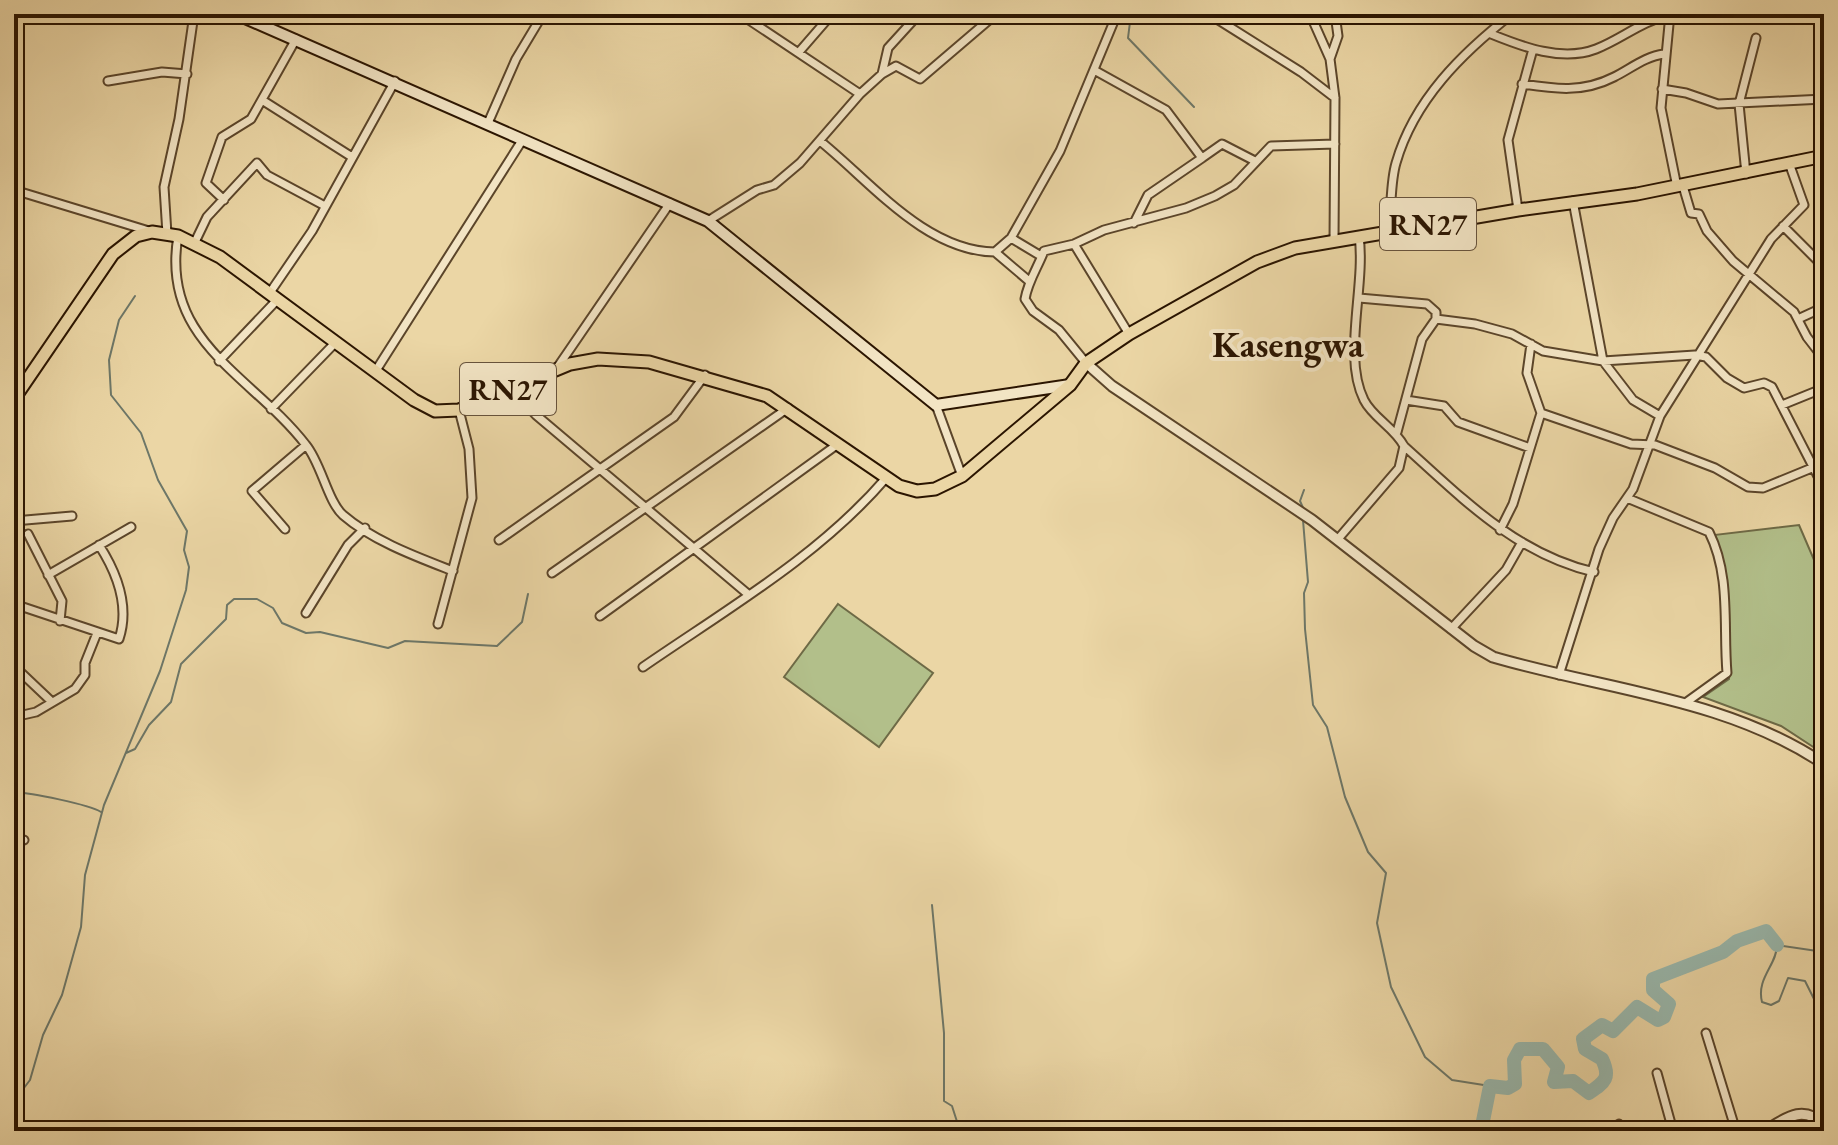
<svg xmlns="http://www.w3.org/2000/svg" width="1838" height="1145" font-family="'EB Garamond',serif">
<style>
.green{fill:#b2bf8a;stroke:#6e6a46;stroke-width:2}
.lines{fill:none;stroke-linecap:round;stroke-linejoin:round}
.stream{stroke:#6d7768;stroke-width:2}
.river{stroke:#99b8ad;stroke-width:14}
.minor-casing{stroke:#5b452a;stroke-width:11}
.tertiary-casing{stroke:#5b452a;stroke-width:13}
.secondary-casing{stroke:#2b1501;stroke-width:14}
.primary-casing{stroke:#2b1501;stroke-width:15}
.minor{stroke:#f2e4c4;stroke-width:7}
.tertiary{stroke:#f2e4c4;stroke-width:9}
.secondary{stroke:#f2e4c4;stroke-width:10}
.primary{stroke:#ebd6a5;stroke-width:11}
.labels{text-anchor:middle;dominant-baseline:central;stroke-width:8;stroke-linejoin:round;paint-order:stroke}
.shield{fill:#f2e4c4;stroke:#67533c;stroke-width:2}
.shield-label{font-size:30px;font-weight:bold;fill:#2b1501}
.quarter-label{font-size:36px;font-weight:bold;fill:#2b1501;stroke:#f2e4c4}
</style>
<rect width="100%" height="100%" fill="#ebd6a5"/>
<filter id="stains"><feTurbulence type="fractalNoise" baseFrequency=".0025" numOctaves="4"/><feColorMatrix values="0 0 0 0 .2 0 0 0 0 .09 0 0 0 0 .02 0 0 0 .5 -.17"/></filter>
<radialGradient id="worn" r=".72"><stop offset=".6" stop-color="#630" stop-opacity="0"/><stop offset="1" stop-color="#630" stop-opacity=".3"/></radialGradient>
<path class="green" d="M1799,525L1821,576L1824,602V754L1781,726L1703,697L1729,679L1725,580L1714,535Z
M838,604L933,673L879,747L784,677Z"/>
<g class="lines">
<path class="stream" d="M1123,14L1130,22L1128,38L1194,107
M1304,510L1300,501L1304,490
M1303,520L1308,582L1304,593L1305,629L1313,705L1327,727L1345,797L1368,852L1386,873L1377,923L1391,987L1425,1057L1452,1080L1490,1086
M126,753L135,749L149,725L171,702L181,664L226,619L227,605L234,599H257L273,608L282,623L306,633L320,632L388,648L405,641L497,646L522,622L528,594
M14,792C31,793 88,804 101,812
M932,905L944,1033V1101L952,1106L960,1131
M1824,952L1777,945C1777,965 1756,978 1762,1002L1771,1005L1779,1001L1788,978L1805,981L1816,1003L1824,1043
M14,1101L30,1080L43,1035L62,995L81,927L85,875L104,805L160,671L186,590L189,567L184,550L187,531L158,480L141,433L111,395L109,360L119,320L135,296"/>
<path class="river" d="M1481,1131L1490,1086L1508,1088L1515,1084L1514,1060L1520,1049H1543L1558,1067L1554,1082L1573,1081L1589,1093C1605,1082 1611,1078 1602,1059L1585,1049L1583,1039L1602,1025L1613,1031L1637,1007L1658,1020L1664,1017L1669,1004L1653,990V979L1723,952L1737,941L1766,931L1777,945"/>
<defs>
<path id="minor" d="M740,14L860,94
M1209,14L1301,72L1335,98
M1310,14L1330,59
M1670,14L1661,108L1677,187
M1491,34C1523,47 1562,62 1596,49C1622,39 1641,21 1670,15
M799,52L832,14
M1094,70L1166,110L1202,158L1222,144L1255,161
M882,74L896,66L920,79L996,14
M108,81L162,72L187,74
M1522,84C1555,89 1583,93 1614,77C1630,69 1646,56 1664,54
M1662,89L1686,93L1718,104L1824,99
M262,100L352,157
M488,123L516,59L543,14
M820,141C871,182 925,251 995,252L1011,238L1060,151L1117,14
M1746,174L1739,104L1756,38
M1683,186L1691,213L1699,214L1707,231L1733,261L1794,312L1807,337L1824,359
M14,190L149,231
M224,200L206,183L222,137L251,119L296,39
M1573,201L1603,361L1633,400L1660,416
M1518,210L1508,140L1533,49
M708,221L757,190L774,185L800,163L860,94L882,74L888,48L919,14
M1134,223L1148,195L1202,158
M1783,226L1824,267
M1388,231C1392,209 1390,183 1396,163C1414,100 1462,53 1512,14
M167,234L164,187L179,119L194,14
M178,236C160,342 252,375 306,445C321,463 328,502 343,515C373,541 417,557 453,571
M1359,236C1366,286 1342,356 1364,400C1373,418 1394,427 1404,446C1462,498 1516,554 1594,572
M1011,238L1041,256
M1334,240L1335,98L1330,59L1338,36L1335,14
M195,242L207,217L257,163L267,175L325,206
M1074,244L1129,334
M995,252L1029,281
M269,294L312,231L395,81
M1359,298L1427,304L1436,312V319
M1436,319L1475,324L1512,334L1543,351L1603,361L1695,355L1706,357L1727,378L1744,388L1764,383L1772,387L1824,488
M1798,319L1824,307
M219,361L277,300
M1086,363L1059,330L1033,311L1025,299C1028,281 1038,267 1044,251L1074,244L1104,230L1186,208L1215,196L1234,185L1271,146L1335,144
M557,368L670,203
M375,372L523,139
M510,388L536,415L749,595
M1406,400L1444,406L1458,422L1530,448
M936,405L962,476
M1782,405L1824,388
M271,409L335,343
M1541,413L1631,444L1655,445L1715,468L1748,487L1763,488L1824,463
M1397,432L1422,339L1436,319
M1627,498L1709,532C1731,576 1723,625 1727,673L1684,704
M14,521L72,516
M285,529L252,491L306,445
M1500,530L1513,504L1541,413L1527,373L1531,344
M28,534L62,601L60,621
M1338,539L1399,468L1404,446
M499,540L674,417L705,375
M552,573L788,408
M48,575L131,527
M14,604L119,639C130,606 117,573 99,545
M306,613L348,545L365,528
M600,616L838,444
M438,624L472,498L469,449L459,410
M1451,629L1506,570L1522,542
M14,666L52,702
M643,667C727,609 819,556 886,478
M1559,675L1599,549L1613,518L1633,489L1660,416L1771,239L1804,205L1789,163
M14,717L36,712L75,689L85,675V663L97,633
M14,843L24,840
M1706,1033L1736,1131
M1657,1073L1673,1131
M1619,1124L1621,1131"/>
<path id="tertiary" d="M1086,363L1112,386L1312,520L1474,646L1493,657C1605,690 1726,698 1824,764
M1765,1131C1786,1118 1803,1104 1824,1125"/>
<path id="secondary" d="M236,14L708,221L936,405L1070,385
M14,17L19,14"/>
<path id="primary" d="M14,399L113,254L136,236L152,232L178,236L220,257L414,400L435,411L459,410L570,364L598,359L649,362L767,396L899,486L917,491L935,489L962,476L1070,385L1086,363L1129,334L1257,262L1295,248L1518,210L1637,194L1824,156"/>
</defs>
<use href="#minor" class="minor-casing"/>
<use href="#tertiary" class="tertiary-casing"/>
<use href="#secondary" class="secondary-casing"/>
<use href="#primary" class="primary-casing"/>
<use href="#minor" class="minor"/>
<use href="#tertiary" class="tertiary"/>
<use href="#secondary" class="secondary"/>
<use href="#primary" class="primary"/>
</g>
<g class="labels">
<g class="shield">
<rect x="1380" y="198" width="96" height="52" rx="6"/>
<rect x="460" y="363" width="96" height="52" rx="6"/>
</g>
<g class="shield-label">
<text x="1428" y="224">RN27</text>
<text x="508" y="389">RN27</text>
</g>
<g class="quarter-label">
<text x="1288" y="344">Kasengwa</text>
</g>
</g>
<rect width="1838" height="1145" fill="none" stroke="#ebd6a5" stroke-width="48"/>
<rect x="16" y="16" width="1806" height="1113" fill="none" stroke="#2b1501" stroke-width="4"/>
<rect x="24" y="24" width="1790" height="1097" fill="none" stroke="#2b1501" stroke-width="2"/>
<rect width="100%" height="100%" filter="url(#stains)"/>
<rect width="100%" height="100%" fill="url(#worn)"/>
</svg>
